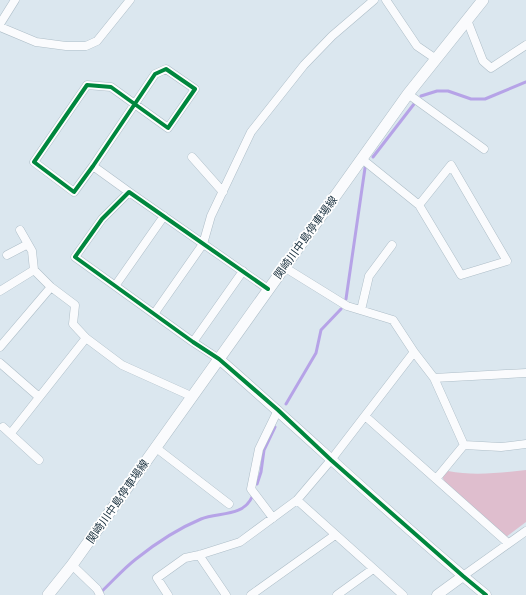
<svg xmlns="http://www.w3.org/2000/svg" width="526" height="595" font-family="Barlow,'Noto Sans JP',sans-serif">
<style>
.green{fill:#dfbece}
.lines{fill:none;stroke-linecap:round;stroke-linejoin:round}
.stream{stroke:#b6a3e7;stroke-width:3}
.minor-casing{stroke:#aebec8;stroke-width:9}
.tertiary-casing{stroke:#aebec8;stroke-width:11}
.secondary-casing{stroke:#aebec8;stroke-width:12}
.minor{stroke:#fafbfd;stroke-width:8}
.tertiary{stroke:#fafbfd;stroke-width:10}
.secondary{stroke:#fafbfd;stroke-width:11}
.cycleway-casing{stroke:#fff;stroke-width:6}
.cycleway{stroke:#00873e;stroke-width:4}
.labels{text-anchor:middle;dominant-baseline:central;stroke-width:3.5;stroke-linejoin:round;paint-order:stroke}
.street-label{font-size:11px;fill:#19303e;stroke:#fff}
</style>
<rect width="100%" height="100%" fill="#dbe7ef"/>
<path class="green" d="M526,470V522L506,537L447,485L442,477L448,471C473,476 500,473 526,470Z"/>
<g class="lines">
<path class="stream" d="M421,96L437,91H448L471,99H485L526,82
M373,157L414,104
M346,299L365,168
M286,404L316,353L321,330L341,309
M257,484L261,472L264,450L275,427
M100,593C112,582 123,569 136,559C156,543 177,529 201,519C218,512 243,517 252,497"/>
<defs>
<path id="minor" d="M386,0L417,46L436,59
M467,20L483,61L491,68L526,45
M0,24L15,0
M0,27L36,42L66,46H86L97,41L130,0
M408,94L484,149
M192,157L223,192
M362,159L419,205L461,275L507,261L451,165L419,205
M93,166L74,192L34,162L87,85L111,87L168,128L195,89L166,69L155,74L93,166
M93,166L129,192
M20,230L32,251L34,270
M7,255L28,244
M284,267L347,306L393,320L414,352L434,378L464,445
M115,286L164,216
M0,291L34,270L51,287L75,305L73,324L86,338L122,365L191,396
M361,310L369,276L392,245
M154,314L203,244L211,216L251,132L304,65L332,36L374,0
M193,342L243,271
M0,347L51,287
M219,359L193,342L75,257L102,219L129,192L268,289
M0,363L39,397
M434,378L526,373
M365,416L508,543
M3,427L39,460
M11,433L86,338
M464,445L501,447L526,444
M155,447L229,504
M436,479L464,445
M297,500L403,595
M273,518L251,489L259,449L278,410
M199,555L226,595
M72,565L97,589L100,595
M463,576L526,531
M168,595L157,578L185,558L199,555L240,542L297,500L331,460L414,352
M251,595L335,535
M337,595L373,569"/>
<path id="tertiary" d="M219,359C309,437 394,520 486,595
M437,595L463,576"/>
<path id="secondary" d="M48,595L72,565L408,94L483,0"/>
</defs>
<use href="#minor" class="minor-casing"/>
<use href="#tertiary" class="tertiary-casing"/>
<use href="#secondary" class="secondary-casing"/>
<use href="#minor" class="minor"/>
<use href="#tertiary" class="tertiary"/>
<use href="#secondary" class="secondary"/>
<defs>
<path id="cycleway" d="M93,166L74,192L34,162L87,85L111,87L168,128L195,89L166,69L155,74L93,166
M268,289L129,192L102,219L75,257L193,342L219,359L278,410L331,460L463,576L486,595"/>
</defs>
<use href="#cycleway" class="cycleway-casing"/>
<use href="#cycleway" class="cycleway"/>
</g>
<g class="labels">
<g class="street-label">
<text transform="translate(305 237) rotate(-54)">関崎川中島停車場線</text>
<text transform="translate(117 501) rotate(-55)">関崎川中島停車場線</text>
</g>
</g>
</svg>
